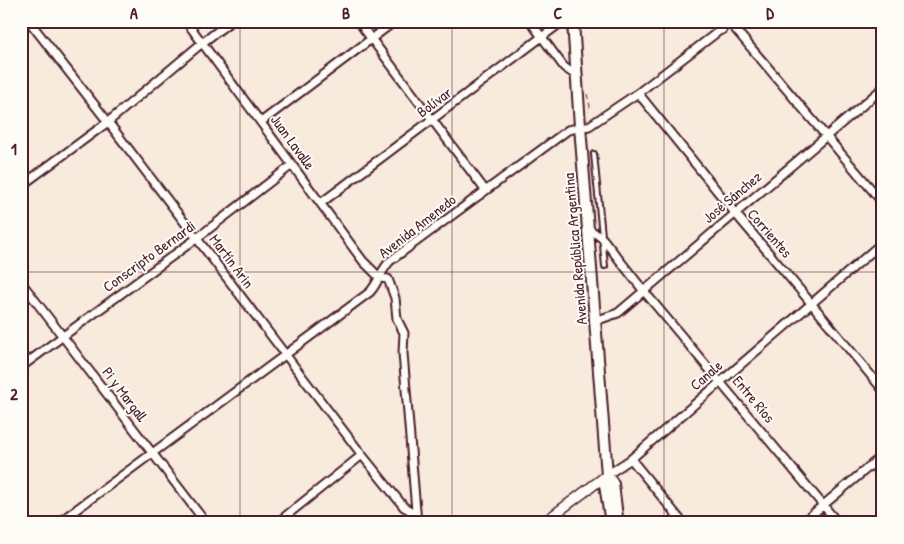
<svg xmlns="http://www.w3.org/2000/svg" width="904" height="544" font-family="'Patrick Hand',sans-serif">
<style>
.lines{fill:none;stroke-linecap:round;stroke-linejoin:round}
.service-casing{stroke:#4a1f2b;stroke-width:8}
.minor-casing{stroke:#4a1f2b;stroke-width:11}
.tertiary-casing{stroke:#4a1f2b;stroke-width:12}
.secondary-casing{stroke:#4a1f2b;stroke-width:14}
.path{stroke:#4a1f2b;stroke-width:1;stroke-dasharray:5 4;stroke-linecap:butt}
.service{stroke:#fdfcf7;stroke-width:4}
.minor{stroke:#fdfcf7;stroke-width:7}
.tertiary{stroke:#fdfcf7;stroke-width:9}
.secondary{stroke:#fdfcf7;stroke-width:10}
.grid{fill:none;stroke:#4a1f2b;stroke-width:1;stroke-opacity:0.55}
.labels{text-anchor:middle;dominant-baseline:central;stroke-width:4;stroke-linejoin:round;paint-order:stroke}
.street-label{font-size:15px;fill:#4a1f2b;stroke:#fdfcf7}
.neatline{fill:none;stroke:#4a1f2b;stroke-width:2}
.grid-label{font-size:16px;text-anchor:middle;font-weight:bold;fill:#4a1f2b}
</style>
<rect width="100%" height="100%" fill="#f8eadc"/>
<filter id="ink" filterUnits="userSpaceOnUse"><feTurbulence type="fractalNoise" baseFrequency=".02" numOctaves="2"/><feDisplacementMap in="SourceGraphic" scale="10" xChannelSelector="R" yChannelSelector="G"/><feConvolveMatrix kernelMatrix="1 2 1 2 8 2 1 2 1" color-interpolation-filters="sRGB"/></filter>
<g filter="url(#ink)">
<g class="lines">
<defs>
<path id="service" d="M594,154L605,266"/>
<path id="minor" d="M29,21L108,122L362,455L404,507L416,514
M186,21L363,261L380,278L388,279L395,298L397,319L404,333L403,353L417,523
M358,21L485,190
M530,21L564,67L577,76
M715,21L722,30
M21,23L24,21
M730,23L883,203
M638,93L735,213L811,303L883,390
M261,122L395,21
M21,186L108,122L202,43L231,21
M321,203L563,21
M588,228L603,239L643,290L838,523
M21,282L206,523
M595,321L618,313L883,88
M21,367L197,238L292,165
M631,459L683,523
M607,475L631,459L883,242
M58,523L370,292C379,282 381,270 390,261L568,130L589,126L638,93L732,21
M277,523L362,455
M802,523L883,455"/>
<path id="tertiary" d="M543,523L607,475"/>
<path id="secondary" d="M573,21L580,126L607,475L605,485L611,523
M607,475L613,484L617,517"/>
</defs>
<use href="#service" class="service-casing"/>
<use href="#minor" class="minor-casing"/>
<use href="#tertiary" class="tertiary-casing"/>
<use href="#secondary" class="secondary-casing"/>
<path class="path" d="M587,94L590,106L589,112"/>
<use href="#service" class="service"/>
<use href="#minor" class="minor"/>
<use href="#tertiary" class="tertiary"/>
<use href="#secondary" class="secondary"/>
</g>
</g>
<path class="grid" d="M240,21V523M452,21V523M664,21V523M21,272H883"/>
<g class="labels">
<g class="street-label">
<text transform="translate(434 102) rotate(-37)">Bolívar</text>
<text transform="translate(293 142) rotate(54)">Juan Lavalle</text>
<text transform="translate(732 197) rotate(-40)">José Sánchez</text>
<text transform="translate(417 226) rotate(-38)">Avenida Amenedo</text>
<text transform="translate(770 233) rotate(49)">Corrientes</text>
<text transform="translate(575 249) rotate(-95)">Avenida República Argentina</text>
<text transform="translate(149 256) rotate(-36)">Conscripto Bernardi</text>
<text transform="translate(232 261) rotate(53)">Martín Arin</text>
<text transform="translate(706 375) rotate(-41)">Canale</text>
<text transform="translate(125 394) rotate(53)">Pi y Margall</text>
<text transform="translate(754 399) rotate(50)">Entre Ríos</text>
</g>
</g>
<rect width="904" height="544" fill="none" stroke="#fdfcf7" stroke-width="55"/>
<rect x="28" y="28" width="848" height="488" class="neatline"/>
<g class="grid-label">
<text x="134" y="19">A</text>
<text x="346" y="19">B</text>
<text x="558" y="19">C</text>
<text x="770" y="19">D</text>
<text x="14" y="155">1</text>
<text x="14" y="400">2</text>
</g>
</svg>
